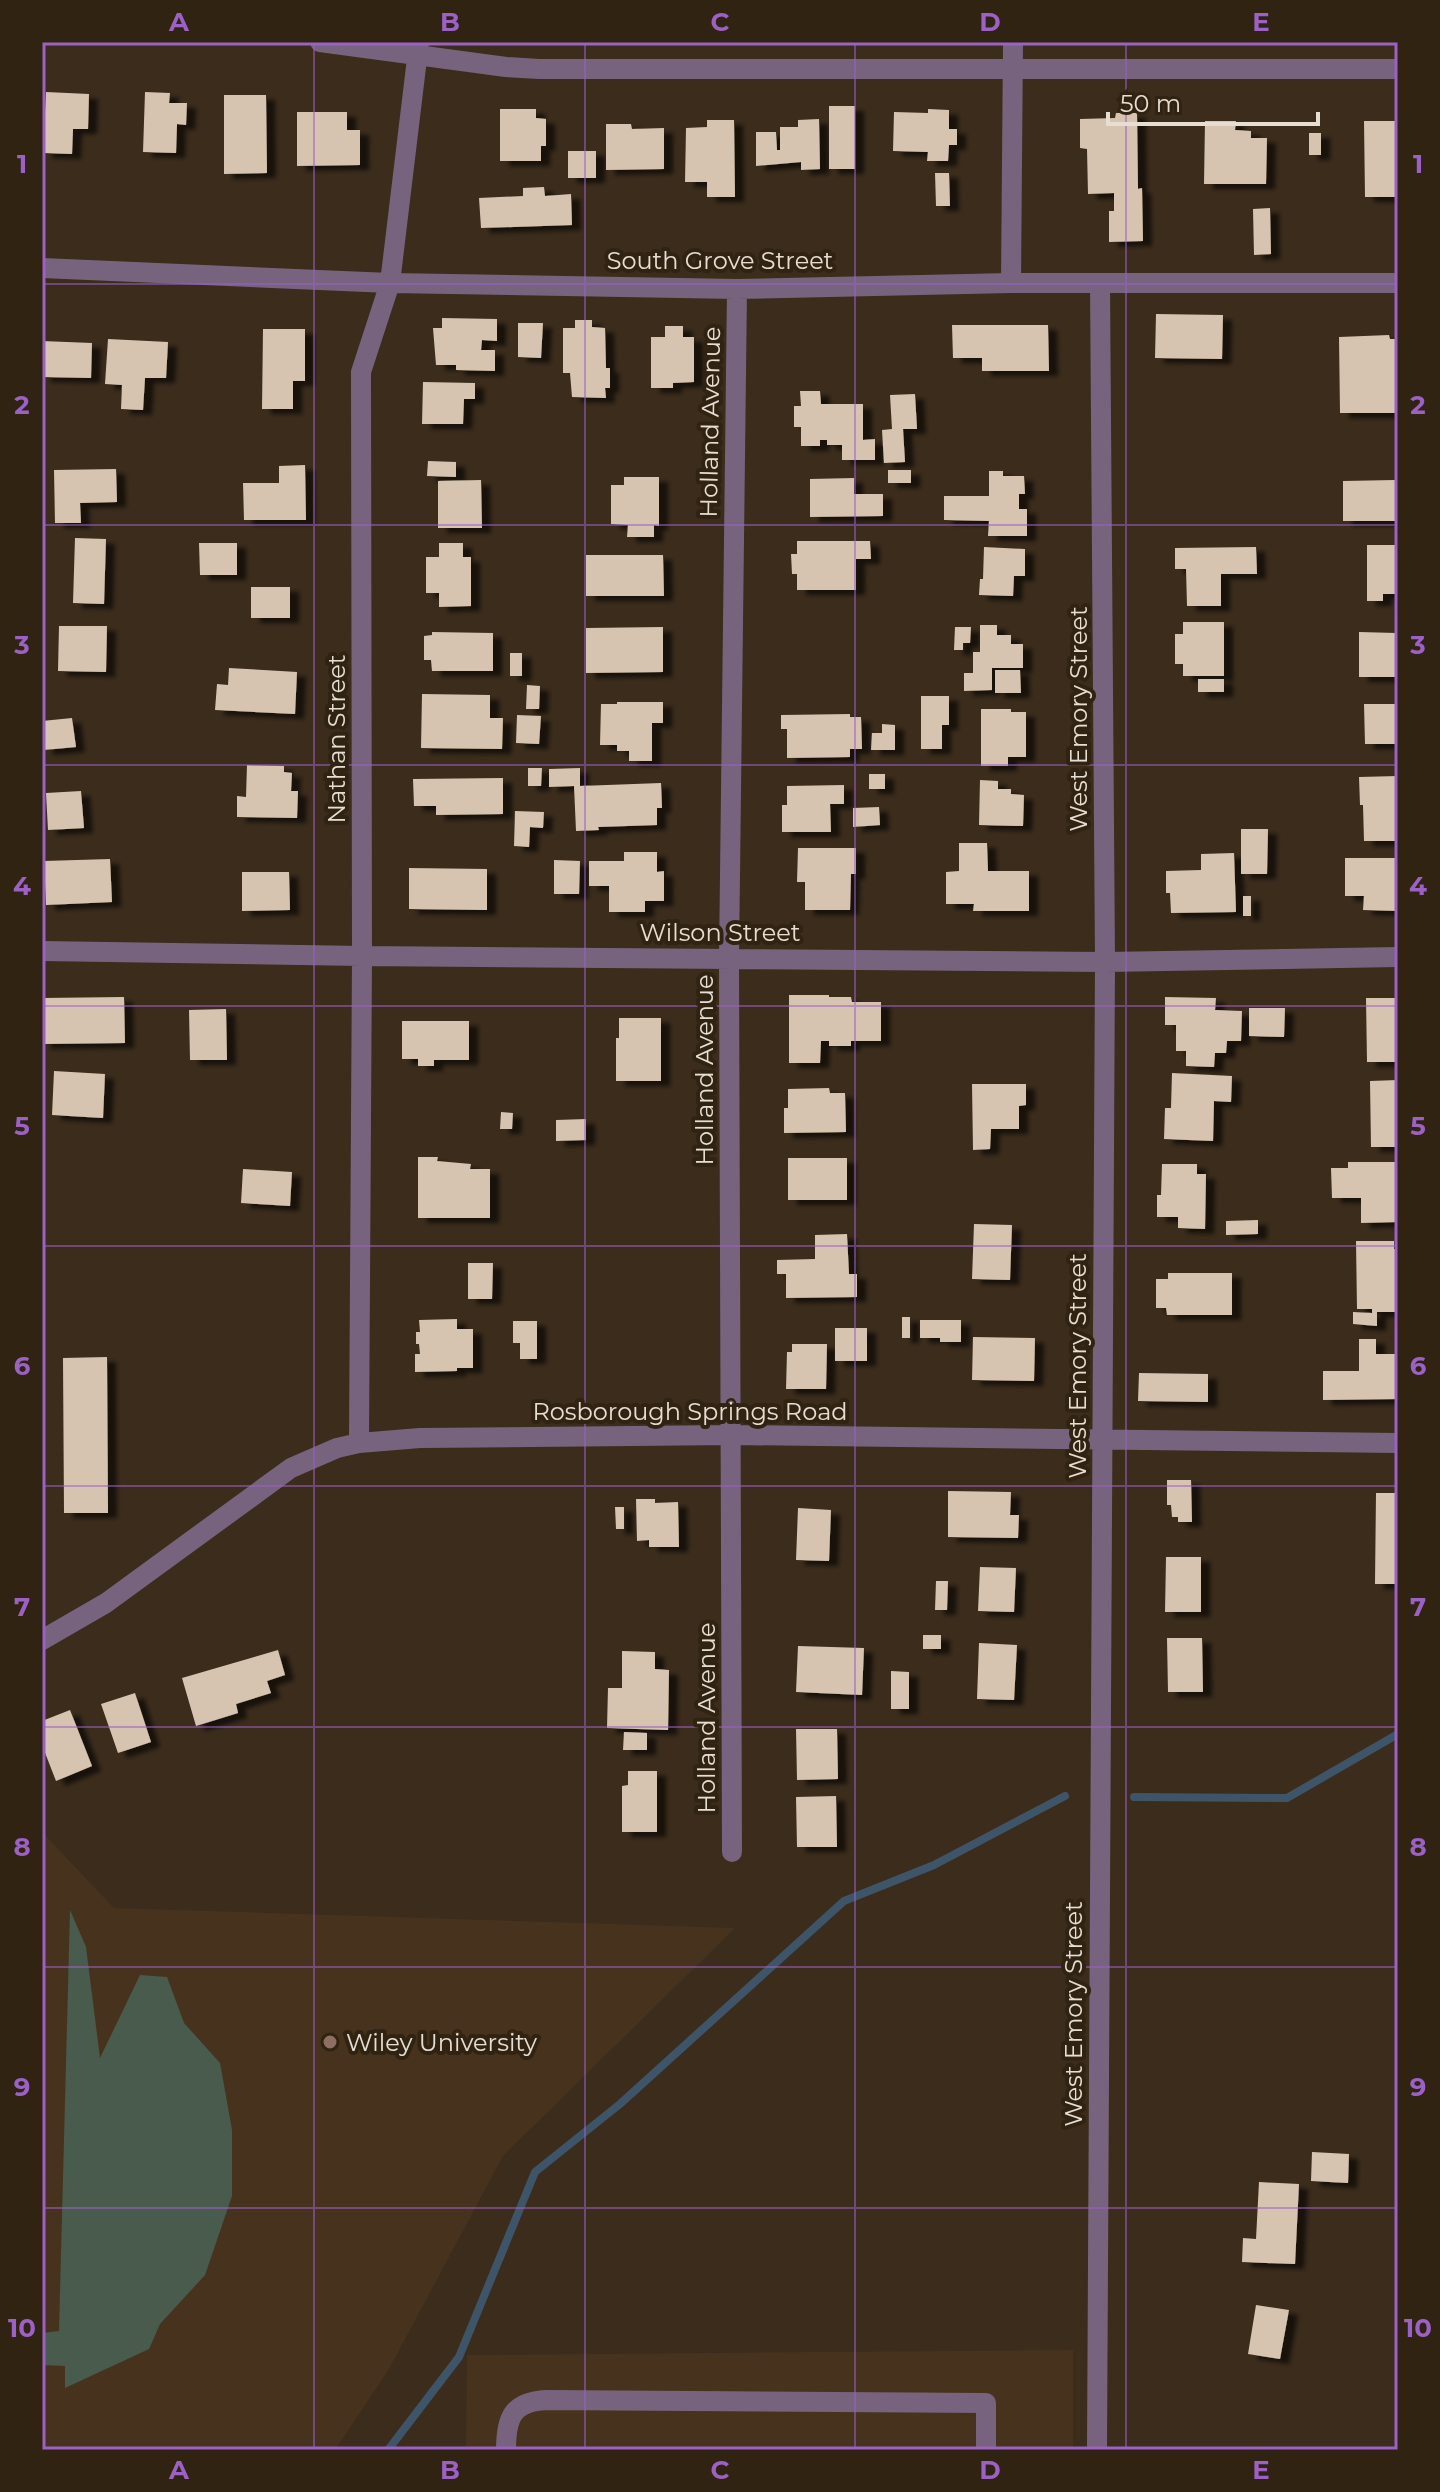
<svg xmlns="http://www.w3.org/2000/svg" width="1440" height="2492" font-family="Montserrat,sans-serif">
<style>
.built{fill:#47331d}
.green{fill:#495b4d}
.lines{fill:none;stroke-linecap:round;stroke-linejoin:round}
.stream{stroke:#3e5469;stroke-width:8}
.building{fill:#d7c4b0;filter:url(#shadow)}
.minor{stroke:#78637e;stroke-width:20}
.grid{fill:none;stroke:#9b61c5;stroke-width:2;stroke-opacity:0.55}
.education-dot{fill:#8d6e63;stroke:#312312;stroke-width:3}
.labels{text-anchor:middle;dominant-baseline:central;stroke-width:8;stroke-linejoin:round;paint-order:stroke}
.street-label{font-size:24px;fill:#e6ddd3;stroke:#312312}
.poi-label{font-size:24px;fill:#e6ddd3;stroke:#312312;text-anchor:start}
.neatline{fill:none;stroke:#9b61c5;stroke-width:3}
.grid-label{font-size:26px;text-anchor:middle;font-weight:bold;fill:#9b61c5}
</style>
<defs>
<filter id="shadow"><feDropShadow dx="9" dy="5" stdDeviation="2" flood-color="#0009"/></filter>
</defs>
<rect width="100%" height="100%" fill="#3b2c1c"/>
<path class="built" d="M42,1832L114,1908L735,1928L503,2156L389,2369L335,2450H42Z
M1073,2350V2450H466L467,2355Z"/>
<path class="green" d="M70,1910L86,1947L100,2058L140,1975L167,1977L184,2023L220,2063L232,2130V2196L205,2275L160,2324L149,2349L65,2388V2366L42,2365V2333L59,2331Z"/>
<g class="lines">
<path class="stream" d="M1134,1797L1287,1798L1398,1734
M388,2450L459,2357L535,2172L620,2104L844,1901L934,1865L1065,1796"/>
</g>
<path class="building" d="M46,92L89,94L88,129H73L72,154L43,153Z
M145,92L170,93L169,103H187L186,125L177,124L176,153L143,152Z
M224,95H266L267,173L224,174Z
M829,106H855V169H829Z
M500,109H536V118L546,119V146H541V161H500Z
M928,109L949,110V129H957V145H949L948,161H927L928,152L893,151L894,112L928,113Z
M297,112H347V130H360V165L297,166Z
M1116,113H1137L1138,189L1142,188L1143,241L1109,242V211H1114V193L1088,194L1087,149L1080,148V119L1115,118Z
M819,119L820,169L801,170V162L756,166V132H776L777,150H780V127H798V120Z
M707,120H734L735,197H707V182H685L686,128L707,127Z
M1205,121H1236L1235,130L1251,131V138H1267L1266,184H1204Z
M1364,121H1398V197H1365Z
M606,124H631L632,129L664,128V169L606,170Z
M1309,133H1321V155H1309Z
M568,151H596V178H568Z
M935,173H949L950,206H936Z
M544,187L545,196L571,194L572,225L481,228L479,198L523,196V188Z
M1270,208L1271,254L1254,255L1253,209Z
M1156,314L1223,315L1222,359L1155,358Z
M442,318L497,319V341L482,340L481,350H495V371L456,370V365H436L433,328H442Z
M575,320H592V327L605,328L606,368H610V388H605L606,398L572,397L570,373H563V328H575Z
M518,323H543L541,358L518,357Z
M952,325H1048L1049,371H982V358H953Z
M665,326H683V337H694V382L673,383V388H651V337H665Z
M263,329H305V381H293V409H262Z
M1389,335L1390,339H1398L1397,413H1340L1339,337Z
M108,339L168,342L166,378H145L143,410L121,409L122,385L105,384Z
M42,341L92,343L91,378L42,377Z
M423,382L475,383V399H464L463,424H422Z
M800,391H820L821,404H863V440L875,439V460H842V445H827V440H820V446H801V427H794V406H801Z
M915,394L917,429H903L905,462L884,463L882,430L892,429L890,395Z
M428,461L456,462V477L427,476Z
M305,465L306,520H244L243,483H279V466Z
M116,469L117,502L80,503L81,523H55L54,470Z
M888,470H911V483H888Z
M989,471H1003V476H1024L1025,494H1019V509H1027V536H988L989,521L944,520V496H989Z
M624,477H659V526L654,525V537H627L628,525L611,524V485H624Z
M854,478V494H883V516L810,517V479Z
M481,480L482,528H438V481Z
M1395,480L1396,521H1343V481Z
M75,538L106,539L104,604L73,603Z
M797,541H870L871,559H856V590H797V574H792L791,554H797Z
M199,543H237V575H200Z
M439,543H463V557H471V606L439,607V593H426V557H439Z
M1367,545H1398V594H1383V601H1367Z
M984,547L1025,549V576H1014L1013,596L979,595L980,579H983Z
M1256,547L1257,574H1221V606H1187L1186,569H1175V548Z
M586,555H663L664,596H586Z
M251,587H290V618H251Z
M1183,622H1224V676H1183V664H1175V634H1183Z
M980,625H997V635H1011V644H1023V668H992V690L964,691V673H973V652H980Z
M59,626H107L106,672L58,671Z
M663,627V672L586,673V628Z
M955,627H971L970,643H963V650H954Z
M432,632L493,633V671H432L431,660H424V636L432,635Z
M1359,632L1396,633V677H1359Z
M510,653H522V676H510Z
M229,668L297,672L295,714L215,710L217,684L228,685Z
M995,670H1020L1021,693H995Z
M1198,679H1224V692H1198Z
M527,685L540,686L539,709H526Z
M422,694L490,695V718H503L502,749L421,748Z
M921,696H949V725H942V749H921Z
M617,702H663V723H652V761H629V751H617V745H600L601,704H617Z
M1364,704H1396V744H1365Z
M981,709H1011V712H1026V757H1008V766H981Z
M850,714V717H861L862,749H850V757L787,758V729H781V715Z
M517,715L541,716L539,744L516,743Z
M72,718L76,747L44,750L42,721Z
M882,724L895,725V750H871L872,733H882Z
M247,765L284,766V772L292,773L291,791H298L297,818L237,817V796L246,797Z
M528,768H542L541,786H528Z
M580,768V786L661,783L662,808H657V825L598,827L599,830L576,831L574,786L549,787V769Z
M869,774H885V789H869Z
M1398,776V841H1364L1363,805H1360L1359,777Z
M503,778V814L436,815V806H414L413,779Z
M980,780L998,781V789H1011V794L1024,795L1023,826L979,825Z
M844,785V804H830L831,832H782V805H787V786Z
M81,791L84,828L48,830L46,793Z
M879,807L880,825L853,827V808Z
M515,811L544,812L543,828L530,827L529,847L514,846Z
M1241,829H1268L1267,874H1241Z
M959,843H987L988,871H1029V911H973L974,904H946V872L959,871Z
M798,848H856V874H851L850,910H805V882H797Z
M624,852H657V872L664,871V901H645V912H609V886H589V861H624Z
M1234,853L1236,912L1171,913L1170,893H1166V871L1201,870V854Z
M1345,858H1398V911L1363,910L1364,896H1345Z
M110,859L112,902L46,905L44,861Z
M554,860L580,861L579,894H554Z
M409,868L487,869V910L409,909Z
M242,872H289L290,910L242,911Z
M1243,896H1251V916H1243Z
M789,995H829V997H851L852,1002H881V1041H851V1046H829V1041H821L820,1063H789Z
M124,997L125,1043L42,1044V998Z
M1165,997L1216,998L1215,1010L1242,1011L1241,1041H1227L1226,1053H1215L1214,1067L1186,1066V1051H1176V1025H1165Z
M1366,998H1398V1062H1367Z
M1249,1008H1285L1284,1037L1249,1036Z
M226,1009L227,1060H190L189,1010Z
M619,1018H661V1081H616V1038H619Z
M402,1021H469V1060H434V1066H418V1059H402Z
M54,1071L105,1074L103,1118L52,1115Z
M1172,1073L1232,1076L1231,1102L1214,1101L1213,1141L1164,1139L1165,1108H1171Z
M1398,1080V1147H1371L1370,1081Z
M972,1084H1026V1105L1019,1106V1129H991L990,1149L973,1150Z
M829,1088L830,1093H845L846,1132L784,1133V1108H788V1089Z
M501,1112L513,1113L512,1129H500Z
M586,1119V1140L556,1141V1120Z
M418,1157H438L437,1161L471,1164L470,1169H490V1218H418Z
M788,1158H847V1200H788Z
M1395,1160H1398V1222L1361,1223V1198H1332L1331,1168H1348V1162H1395Z
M1162,1164H1197V1174H1206L1205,1229L1178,1228V1217H1157V1195H1161Z
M243,1169L292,1172L290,1206L241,1203Z
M1258,1220V1234L1226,1235V1221Z
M974,1224L1012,1225L1010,1280L972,1279Z
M847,1234L849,1274H857V1297L786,1298V1274H777V1260L815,1259V1235Z
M1356,1241H1394V1249H1398V1290H1395V1312H1377V1326L1353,1324V1312L1372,1313V1309H1357Z
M468,1263H493L492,1299H468Z
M1168,1273H1232V1315H1167L1166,1308H1156V1279H1168Z
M902,1317H910V1338H902Z
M457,1319V1329H473V1368H457V1371L415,1372V1354H420L419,1344H416V1332H420L419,1320Z
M920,1320H961V1342H940V1338H920Z
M513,1321H537V1359H520V1343H513Z
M835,1328H867V1361H835Z
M973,1337L1035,1338L1034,1381L972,1380Z
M1359,1339H1376V1354H1398V1399L1323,1400V1371H1359Z
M792,1344H827L826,1389H786L787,1352H792Z
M107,1357L108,1513H64L63,1358Z
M1139,1373L1208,1374V1402L1138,1401Z
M1167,1480H1191L1192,1522H1178V1517H1172L1171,1505H1167Z
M948,1491L1011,1492L1010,1515H1019L1018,1538L948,1537Z
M1376,1493H1398V1584H1375Z
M636,1499H655V1503L678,1502L679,1547H649V1540L637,1541Z
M615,1507H624V1529H616Z
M798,1508L831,1510L829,1561L796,1560Z
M1166,1557H1201V1612H1165Z
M980,1567L1016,1568L1014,1612L978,1611Z
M936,1581H948L947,1610H935Z
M923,1635H941V1649H923Z
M1167,1638H1202L1203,1692H1168Z
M979,1643L1017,1645L1014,1700L977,1699Z
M798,1646L864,1648L862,1695L796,1692Z
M278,1650L285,1675L267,1681L271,1693L236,1704L238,1713L196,1726L182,1678Z
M622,1651L655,1652V1669L669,1670L668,1730L607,1728L608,1688H622Z
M891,1671L909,1672V1709H891Z
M135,1693L151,1742L118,1753L101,1704Z
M70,1710L92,1766L56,1781L42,1745V1721Z
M796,1729H837L838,1779L797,1780Z
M624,1732L647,1733V1750H623Z
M628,1771H657V1832H622V1786L628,1785Z
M836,1796L837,1847H797L796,1797Z
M1312,2152L1349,2154L1348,2183L1311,2181Z
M1259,2182L1299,2184L1295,2264L1242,2262L1243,2238L1256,2239Z
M1256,2305L1289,2310L1280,2359L1248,2354Z"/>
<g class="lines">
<path class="minor" d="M320,42L506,67L539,69H1398
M42,268L390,283L737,289L1011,283H1398
M1011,283L1013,42
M42,951L362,956L1105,962L1398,957
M359,1443L362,956L361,372L390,283L419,42
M42,1640L106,1603L291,1468L337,1448L359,1443L420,1438L731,1435L1398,1443
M732,1852L729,958L737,289
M506,2450C506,2418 512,2402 546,2400L986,2403V2450
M1097,2450L1105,962L1100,283"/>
</g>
<path class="grid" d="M314,42V2450M585,42V2450M855,42V2450M1126,42V2450M42,284H1398M42,525H1398M42,765H1398M42,1006H1398M42,1246H1398M42,1486H1398M42,1727H1398M42,1967H1398M42,2208H1398"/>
<circle class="education-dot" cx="330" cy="2042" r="8"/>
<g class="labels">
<g class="street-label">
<text x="720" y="260">South Grove Street</text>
<text transform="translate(710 422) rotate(-89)">Holland Avenue</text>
<text transform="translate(1078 719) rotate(-90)">West Emory Street</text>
<text transform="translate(336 739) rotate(-90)">Nathan Street</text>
<text x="720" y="932">Wilson Street</text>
<text transform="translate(704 1070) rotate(-90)">Holland Avenue</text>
<text transform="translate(1077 1366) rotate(-90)">West Emory Street</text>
<text x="690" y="1411">Rosborough Springs Road</text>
<text transform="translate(706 1718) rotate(-90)">Holland Avenue</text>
<text transform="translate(1073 2014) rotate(-90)">West Emory Street</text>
</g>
<g class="poi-label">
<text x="346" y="2042">Wiley University</text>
</g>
</g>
<rect width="1440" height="2492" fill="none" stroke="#312312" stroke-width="88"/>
<path d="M1108 112v12h210v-12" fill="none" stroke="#e6ddd3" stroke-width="4"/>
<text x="1120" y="112" font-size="24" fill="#e6ddd3" stroke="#312312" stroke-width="6" paint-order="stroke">50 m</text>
<rect x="44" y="44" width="1352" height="2404" class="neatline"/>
<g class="grid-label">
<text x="179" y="31">A</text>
<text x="450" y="31">B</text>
<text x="720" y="31">C</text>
<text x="990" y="31">D</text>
<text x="1261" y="31">E</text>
<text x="22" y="173">1</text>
<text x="1418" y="173">1</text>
<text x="22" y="414">2</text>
<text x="1418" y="414">2</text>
<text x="22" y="654">3</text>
<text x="1418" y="654">3</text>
<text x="22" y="895">4</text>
<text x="1418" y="895">4</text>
<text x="22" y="1135">5</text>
<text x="1418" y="1135">5</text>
<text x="22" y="1375">6</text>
<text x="1418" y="1375">6</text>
<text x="22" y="1616">7</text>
<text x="1418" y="1616">7</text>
<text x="22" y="1856">8</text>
<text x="1418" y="1856">8</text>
<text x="22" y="2096">9</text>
<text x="1418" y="2096">9</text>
<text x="22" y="2337">10</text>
<text x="1418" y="2337">10</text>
<text x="179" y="2479">A</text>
<text x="450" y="2479">B</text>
<text x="720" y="2479">C</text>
<text x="990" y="2479">D</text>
<text x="1261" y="2479">E</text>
</g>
</svg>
